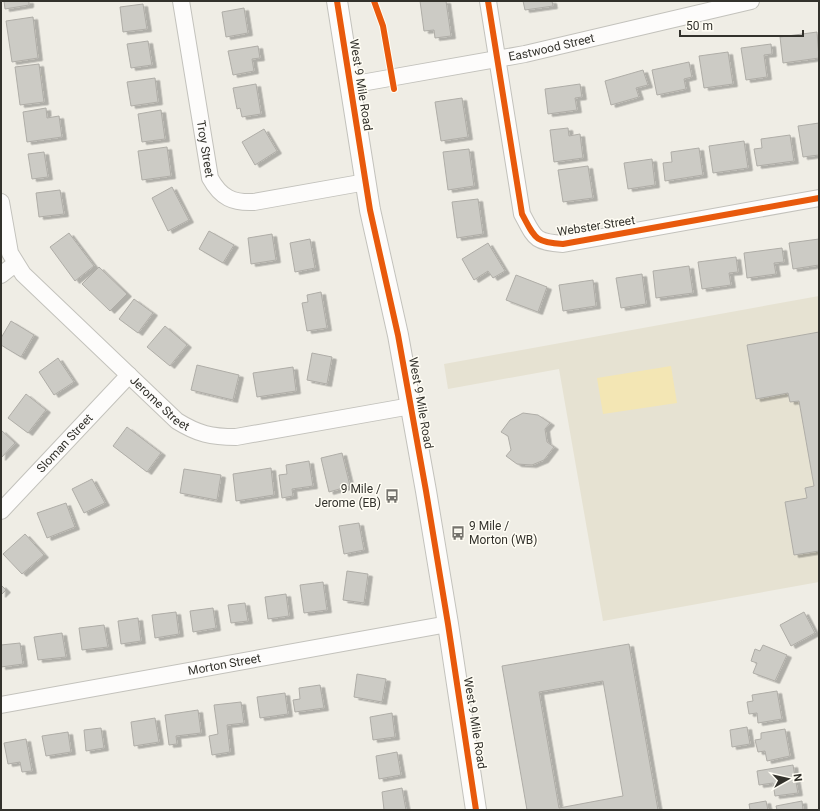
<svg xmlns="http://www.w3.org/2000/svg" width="820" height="811" font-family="Roboto,sans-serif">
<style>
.built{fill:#e6e2d2}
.green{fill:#f3e6b4}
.building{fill:#cccbc5;stroke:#afada7;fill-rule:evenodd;filter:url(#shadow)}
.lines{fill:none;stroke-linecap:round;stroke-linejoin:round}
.minor-casing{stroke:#c3c2bc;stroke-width:18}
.major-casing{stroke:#c3c2bc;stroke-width:22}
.minor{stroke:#fdfcfb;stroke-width:16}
.major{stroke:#fdfcfb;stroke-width:20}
.cycleway-casing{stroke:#fffdf4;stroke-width:8}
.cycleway{stroke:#e8590c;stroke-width:6}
.labels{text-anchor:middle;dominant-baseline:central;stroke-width:3;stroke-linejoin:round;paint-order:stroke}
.street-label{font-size:12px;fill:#33322c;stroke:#fffdf4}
.poi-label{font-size:12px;fill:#33322c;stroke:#fffdf4;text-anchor:end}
</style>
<defs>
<filter id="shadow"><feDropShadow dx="4.5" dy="2.5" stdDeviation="0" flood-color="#0004"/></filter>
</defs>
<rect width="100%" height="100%" fill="#efede5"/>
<path class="built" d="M819,296V582L603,621L559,369L448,389L444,364Z"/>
<path class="green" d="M671,366L677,403L603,414L597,378Z"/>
<path class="building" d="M4,1H29V5L5,9Z
M420,1H446L451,36L435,38L434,30L424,31Z
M523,1H552L553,6L525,10Z
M143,4L147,29L123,32L120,7Z
M244,8L248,33L226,37L222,12Z
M33,17L38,58L12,62L6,21Z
M817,32L819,58L783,63L780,37Z
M148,41L152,65L131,68L127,44Z
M771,44L772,54L764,55L767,77L746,80L741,48Z
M258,46L260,58L252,59L254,71L233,75L228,51Z
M728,52L733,84L704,88L699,56Z
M689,62L692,77L684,79L686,89L657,95L652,70Z
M39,64L44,102L20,105L15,67Z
M643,70L648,85L636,88L639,97L611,105L605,81Z
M155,78L158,102L131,106L127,82Z
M256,84L261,114L242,117L240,108L237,109L233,88Z
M580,84L582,97L575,98L577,110L548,114L545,89Z
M462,98L468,137L441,141L435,102Z
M46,108L47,118L59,116L62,137L27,142L23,112Z
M161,110L165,139L142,142L138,114Z
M819,123V155L803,157L798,126Z
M568,128L569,136L580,134L583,158L554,162L550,130Z
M264,129L277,151L255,165L242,142Z
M790,135L794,161L757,166L754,149L762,148L761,139Z
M744,141L748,168L713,173L709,146Z
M167,147L171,176L142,180L138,151Z
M699,148L703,175L665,181L663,163L672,162L671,152Z
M469,149L474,186L448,190L443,152Z
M44,152L48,177L32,179L28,154Z
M652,159L655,185L628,189L624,163Z
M588,166L593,198L563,202L558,170Z
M172,187L189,220L168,231L152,198Z
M60,190L64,214L39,217L36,193Z
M478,199L483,234L457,238L452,202Z
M209,231L234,245L223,263L199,249Z
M69,233L94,266L75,281L50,247Z
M272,234L276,260L251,264L248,238Z
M310,239L315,268L295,272L290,243Z
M819,239V265L793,269L789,243Z
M488,243L505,271L493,278L488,271L474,280L462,259Z
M782,248L784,262L774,263L776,274L747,278L744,253Z
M736,257L738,272L729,273L731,285L702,289L698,262Z
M689,266L693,293L656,298L653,271Z
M99,267L127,294L110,311L82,284Z
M642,274L646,304L621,308L616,278Z
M516,275L547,287L538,312L506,300Z
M593,280L596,306L563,311L559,285Z
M321,292L327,328L307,331L302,303L308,302L307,295Z
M134,299L153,313L138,333L119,319Z
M11,321L34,335L21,357L1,345V338Z
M165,326L187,345L170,366L147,347Z
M819,332V551L794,555L785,502L807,498L805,488L814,486L799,401L790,402L788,393L756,399L747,345Z
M312,353L332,357L327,384L307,380Z
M58,358L74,382L54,395L39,372Z
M197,365L239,375L233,400L191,390Z
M293,367L296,391L257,397L253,373Z
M26,394L46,410L28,433L8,418Z
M523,413L538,415L550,423L545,429L547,442L554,447L544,460L532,465L517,464L506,456L511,450L508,436L501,432L510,420Z
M127,427L161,453L147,472L113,446Z
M1,430L15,443L1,458Z
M342,453L350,486L329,492L321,458Z
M309,461L313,486L292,489L293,496L282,498L279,475L287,474L286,465Z
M271,468L274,495L236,501L233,474Z
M184,469L221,475L217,500L180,493Z
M92,479L105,503L84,513L72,489Z
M66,503L75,527L47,538L37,513Z
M359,523L364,550L344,554L339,526Z
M25,534L44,555L22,574L3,554Z
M347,571L368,574L364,603L343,600Z
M323,582L327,610L304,613L300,585Z
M1,585L6,590L1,595Z
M286,594L289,616L268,619L265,597Z
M245,603L248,621L231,623L228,605Z
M213,608L216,628L193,632L190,611Z
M176,612L179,634L155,638L152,615Z
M804,612L815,633L791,646L780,625Z
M138,618L141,641L121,644L118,621Z
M104,625L108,647L82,650L79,628Z
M62,633L66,657L38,660L34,637Z
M20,643L23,664L1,667V645Z
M629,644L658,810H527L502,666ZM603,681L623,796L559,808L539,692Z
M763,645L787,655L775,681L753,673L757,663L751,661L755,649L760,651Z
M357,674L386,679L382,702L354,697Z
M320,685L324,708L295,712L293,700L300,699L299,688Z
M777,691L782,719L758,723L757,713L749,714L747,702L753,701L752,695Z
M285,693L288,714L260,718L257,697Z
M241,702L244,723L227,725L230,752L212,755L209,736L218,734L214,705Z
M198,710L201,733L176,736L177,744L169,745L165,715Z
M392,713L395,737L373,740L370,717Z
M155,718L159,742L134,746L131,722Z
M747,727L750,744L732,747L730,730Z
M101,728L104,748L86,751L84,730Z
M785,729L790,756L767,761L765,751L758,752L755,740L761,739V733Z
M68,732L71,752L46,756L42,736Z
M26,739L32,771L22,772L20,762L8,764L4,743Z
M397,752L401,775L379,779L376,756Z
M793,765L798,793L775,796L773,783L759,785L757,771Z
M402,788L406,810H384L382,792Z
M766,801L768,810H750L749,804Z
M802,801L803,810H777L776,806Z"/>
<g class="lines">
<defs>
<g id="minor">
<path id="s1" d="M181,1L210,178C221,198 233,203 254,202L366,182"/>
<path d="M488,1L522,214C535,238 534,242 563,244L819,198"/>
<path id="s2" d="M350,85L525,54L751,1"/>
<path id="s3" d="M1,202L10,253L23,274L177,421C198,434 211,437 236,437L411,406"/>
<path d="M1,275L15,264"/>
<path id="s4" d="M1,511L129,375"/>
<path id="s5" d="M1,705L448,624"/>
</g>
<path id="major" d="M337,1L370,210L398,335L426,491L448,624L476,810"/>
</defs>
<use href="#minor" class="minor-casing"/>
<use href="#major" class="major-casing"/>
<use href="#minor" class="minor"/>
<use href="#major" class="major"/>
<defs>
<path id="cycleway" d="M337,1L370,210L398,335L426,491L448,624L476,810
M374,1L383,26L394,89
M488,1L522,214C535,238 534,242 563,244L819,198"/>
</defs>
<use href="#cycleway" class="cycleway-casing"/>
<use href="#cycleway" class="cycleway"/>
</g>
<defs>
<symbol id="bus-bare" viewBox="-9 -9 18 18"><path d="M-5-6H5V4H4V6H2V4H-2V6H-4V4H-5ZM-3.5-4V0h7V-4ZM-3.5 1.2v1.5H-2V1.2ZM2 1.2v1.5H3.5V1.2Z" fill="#75736d" stroke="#fffdf4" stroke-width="2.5" paint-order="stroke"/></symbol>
</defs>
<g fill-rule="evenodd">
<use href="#bus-bare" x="382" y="486" width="20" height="20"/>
<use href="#bus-bare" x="448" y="523" width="20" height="20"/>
</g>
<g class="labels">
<g class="street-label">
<text stroke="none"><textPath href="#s2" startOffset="205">Eastwood Street</textPath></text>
<text transform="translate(361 85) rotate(81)">West 9 Mile Road</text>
<text stroke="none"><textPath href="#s1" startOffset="150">Troy Street</textPath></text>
<text transform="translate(596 226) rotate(-9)">Webster Street</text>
<text stroke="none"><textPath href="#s3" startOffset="265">Jerome Street</textPath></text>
<text transform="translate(421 403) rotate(80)">West 9 Mile Road</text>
<text stroke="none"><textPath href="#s4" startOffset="93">Sloman Street</textPath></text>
<text stroke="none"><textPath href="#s5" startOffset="227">Morton Street</textPath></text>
<text transform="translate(475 723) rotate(81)">West 9 Mile Road</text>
</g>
<g class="poi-label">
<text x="381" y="489">9 Mile /<tspan x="381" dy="14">Jerome (EB)</tspan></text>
<text x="469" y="526" text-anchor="start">9 Mile /<tspan x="469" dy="14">Morton (WB)</tspan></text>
</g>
</g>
<rect width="820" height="811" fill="none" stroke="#33322c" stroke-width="4"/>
<g transform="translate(788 779) rotate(82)" stroke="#fffdf4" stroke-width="3" paint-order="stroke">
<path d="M0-3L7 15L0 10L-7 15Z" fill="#33322c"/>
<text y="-6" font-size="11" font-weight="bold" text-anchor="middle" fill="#33322c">N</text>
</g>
<path d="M680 30v6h123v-6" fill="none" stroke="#33322c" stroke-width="2"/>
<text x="686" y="30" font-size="12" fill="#33322c" stroke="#fffdf4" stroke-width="3" paint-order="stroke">50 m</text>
</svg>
